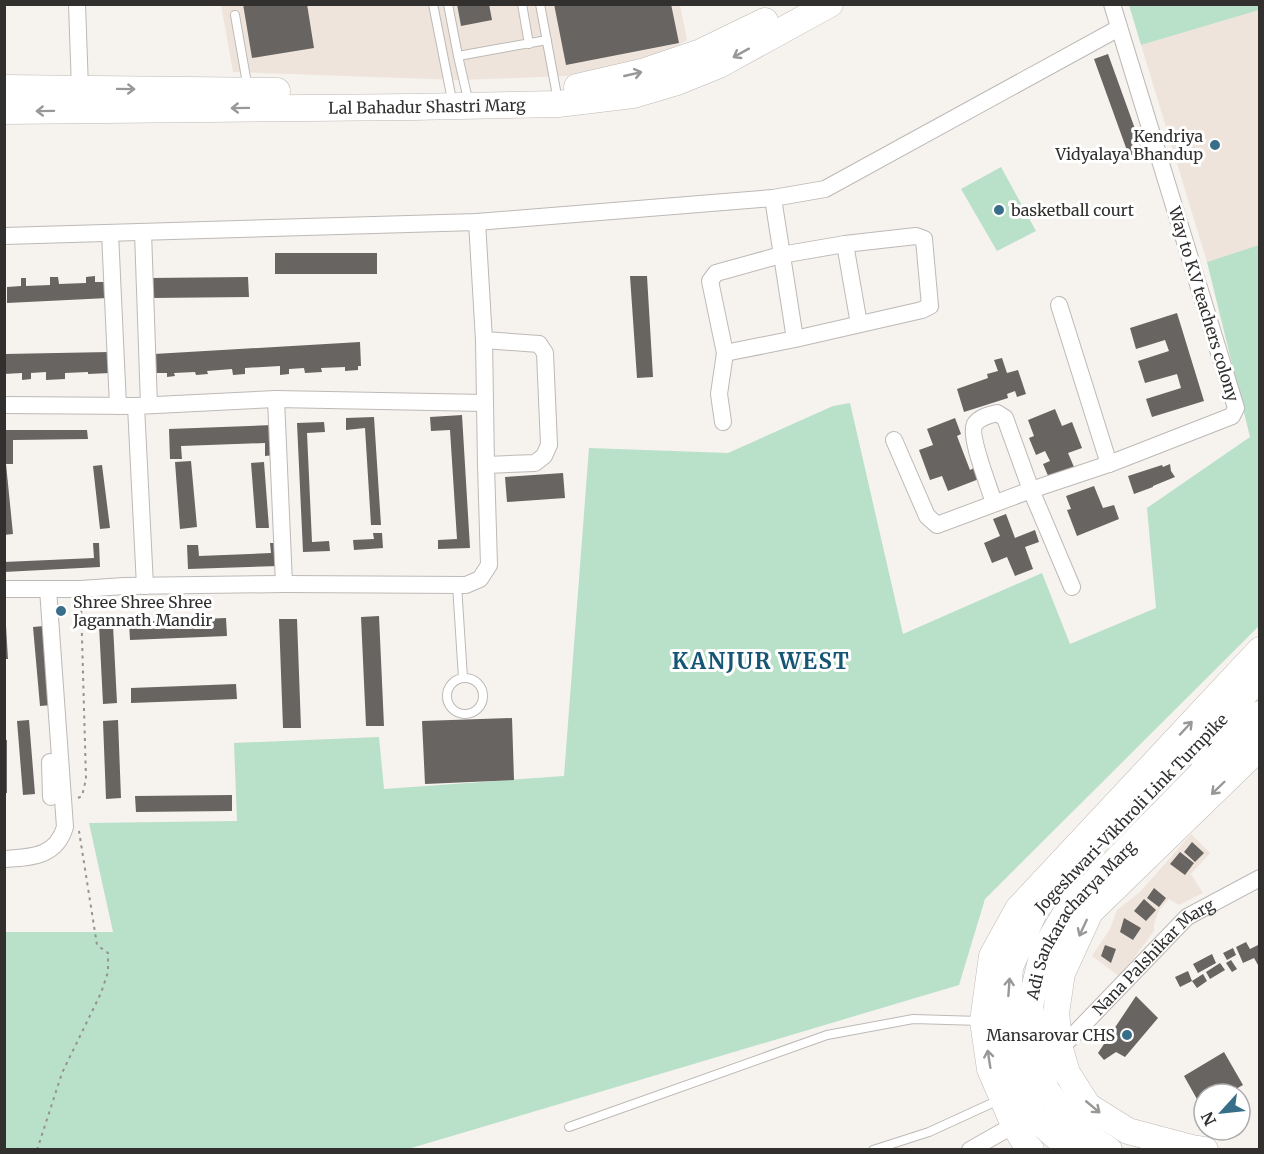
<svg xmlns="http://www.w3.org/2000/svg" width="1264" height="1154" font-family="Merriweather,serif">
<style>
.built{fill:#eee4db}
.green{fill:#b9e0c9}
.building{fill:#676461}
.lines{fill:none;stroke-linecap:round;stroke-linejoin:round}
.lane-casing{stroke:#bdb9b6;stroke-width:10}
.street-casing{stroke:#bdb9b6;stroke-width:18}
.primary-casing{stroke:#bdb9b6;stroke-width:27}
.path{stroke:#959290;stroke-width:2;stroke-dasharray:3 4.5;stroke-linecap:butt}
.lane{stroke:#fff;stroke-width:8}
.street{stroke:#fff;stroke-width:16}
.primary{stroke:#fff;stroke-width:26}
.oneway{stroke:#989897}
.poi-dot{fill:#396e8a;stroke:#fff;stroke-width:2}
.labels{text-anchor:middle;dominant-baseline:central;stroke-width:6;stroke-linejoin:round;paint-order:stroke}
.street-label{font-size:16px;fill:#31302f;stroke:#fff}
.poi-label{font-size:16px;fill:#31302f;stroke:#fff;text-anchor:end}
.district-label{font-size:22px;font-weight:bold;letter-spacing:1.5px;fill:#155674;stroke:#fff}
</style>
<rect width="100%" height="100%" fill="#f6f2ee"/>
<path class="built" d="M221,5H680L687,40L662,55L567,76L460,80L233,72Z
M1259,10V245L1207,262L1141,45Z
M1191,834L1210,853L1191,874L1203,893L1179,905L1169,899L1159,910L1154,924V931L1120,977L1092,956L1110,929L1117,910L1140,892Z"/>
<path class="green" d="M1259,4V10L1141,45L1129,5Z
M1001,167L1036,231L997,251L961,189Z
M1259,245V626L985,899L959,985L408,1149L5,1150V932H113L89,823L237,821L234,743L379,737L384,789L564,776L589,448L728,453L833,406L850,403L903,634L1042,573L1070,644L1156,608L1147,508L1250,437L1207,262Z"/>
<path class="building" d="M243,4H307L314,48L252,58Z
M457,4H489L492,20L461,26Z
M554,4H671L679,43L566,65Z
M1108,54L1143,151L1129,156L1094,59Z
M275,253H377V274H275Z
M95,276V282H109L108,298L7,303V287L21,286V278H26V286L50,285V277H58L59,284L86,283V277Z
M630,276H647L653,377L637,378Z
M248,277L249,297L151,298L150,278Z
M1177,313L1204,401L1152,417L1146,399L1181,388L1177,374L1145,383L1138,361L1169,351L1165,340L1136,349L1130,328Z
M360,342L361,366H358V370L345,371V367L321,368L322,372L305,373L304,368L289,369V374L280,375V366L245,368V374L233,375L232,369L207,371L208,374L196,375L195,372L174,373L175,376L167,377V373H155L154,354Z
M110,352V373L88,374V372L65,373V379L46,380V372L31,373V379L22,380V373L4,374V354Z
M1002,358L1007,373L1018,370L1026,394L1017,397L1015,391L1007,394L1008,398L964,412L957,389L988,378L987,374L998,371L994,360Z
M1055,409L1062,426L1072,422L1082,448L1068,453L1074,467L1049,478L1043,464L1050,461L1045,451L1036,455L1029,438L1034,436L1028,420Z
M462,415L470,548L438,549V540L457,539L450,430L431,431L430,417Z
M374,417L381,525H371L365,428L346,430V418Z
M955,418L961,434L957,436L970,470L974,468L979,479L948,491L942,476L930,480L919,450L933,445L927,429Z
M324,422L325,432L307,433L312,542L329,541L330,551L303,552L297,423Z
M273,425L274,455L265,456V443L181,446L182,459H170L169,429Z
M4,430H87L88,439L13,440V464H6L13,534L4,535Z
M191,461L197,527L180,529L175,462Z
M264,462L269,528H256L251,463Z
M1170,464L1171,471L1175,477L1153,486V487L1134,494L1128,476L1162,465L1163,467Z
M102,465L110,528L100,529L93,466Z
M563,473L565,498L507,502L505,477Z
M1094,486L1103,508L1114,505L1119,519L1077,536L1067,510L1071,509L1066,496Z
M1006,514L1015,538L1035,530L1039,542L1025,547L1033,569L1015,576L1007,557L992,563L984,543L1000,536L993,519Z
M373,533H382L383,548L354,550L353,540L374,539Z
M93,543H99L100,567L4,572V562L94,558Z
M270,543H277L278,566L188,569L187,545H198L199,556L271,553Z
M379,616L384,726H366L361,617Z
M226,618L227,636L130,640L129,622Z
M279,619H297L301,728H283Z
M99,625H113L117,703L103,704Z
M4,626H6L8,659H4Z
M44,626L52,705L40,706L33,627Z
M236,684L237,699L131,703V688Z
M512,718L514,780L425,784L422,721Z
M29,720L35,794L23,795L17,721Z
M118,720L121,798L106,799L103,721Z
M4,740H7V793H4Z
M232,795V811L136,812L135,796Z
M1192,842L1204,853L1195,862L1184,852Z
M1180,852L1194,863L1185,875L1170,864Z
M1154,888L1166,898L1159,907L1147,898Z
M1144,899L1156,910L1146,921L1134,911Z
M1124,918L1141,928L1133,940L1120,932Z
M1246,942L1250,949L1260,944V964L1258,965L1254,958L1243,963L1236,947Z
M1105,945L1116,949L1111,963L1101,956Z
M1233,948L1236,955L1227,960L1223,953Z
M1212,954L1216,963L1198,973L1193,964Z
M1231,960L1237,969L1232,972L1226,963Z
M1220,963L1225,970L1210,979L1206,972Z
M1188,971L1192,981L1180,987L1175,977Z
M1203,974L1207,981L1197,988L1192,981Z
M1136,996L1158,1018L1125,1057L1116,1052L1104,1060L1098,1053Z
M1224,1052L1243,1085L1227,1094H1204V1107L1202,1108L1184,1076Z"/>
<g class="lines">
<defs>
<path id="lane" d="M433,4L451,95
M448,4L458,56L547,40
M522,4L529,44
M540,4L558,101
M235,15L248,89
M458,56L467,95
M457,585L463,678
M447 696a18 18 0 1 1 36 0a18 18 0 1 1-36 0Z
M569,1127L827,1035L913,1019L980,1021
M873,1150L929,1132L1001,1099"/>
<g id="street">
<path d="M77,4L80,89"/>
<path d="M773,198L795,339L725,353L710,281L716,273L781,255L845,244L916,236L924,239L930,306L922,310L795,339"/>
<path d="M143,232L149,405"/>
<path d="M110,233L118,406"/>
<path d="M4,236L477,222L773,198L825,189L1119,28"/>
<path d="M845,244L859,324"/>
<path d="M1059,305L1109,464"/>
<path d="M484,340L539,344L545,353L549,445L544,456L535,463L486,465"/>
<path d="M276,399L284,584"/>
<path d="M4,405L136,406L276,399L485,403"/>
<path d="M136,406L145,586"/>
<path d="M723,422L719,394L725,353"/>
<path d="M894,440L927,516L937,525L1031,490L1109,464L1232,416L1236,408L1112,4"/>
<path d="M994,503C990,489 968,435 975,424C980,417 989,415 997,413L1005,418L1031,490L1072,587"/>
<path d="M4,589H81L124,586L284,584L466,585L480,579L489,565L486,465L484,340L477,222"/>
<path d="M50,762L51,797"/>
<path d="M4,859C32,857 56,857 65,827L48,589"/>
<path id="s1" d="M1060,1049L1187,917L1260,878"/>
<path d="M970,1150L1014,1125"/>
</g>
<g id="primary">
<path d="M577,87L642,72L701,52L765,21"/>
<path d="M4,88L277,91"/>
<path id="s2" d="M4,111L413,107L558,104L633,95L677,82L719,65L830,4"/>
<path d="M1188,752L1260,678"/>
<path d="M1041,903L1035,910L1010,967L1006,1024L1016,1079L1034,1117L1071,1150"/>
<path d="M1031,1150L1027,1146L1014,1125L990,1069L983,1021L992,956L1018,909L1260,650"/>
<path id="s3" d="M1109,1150L1076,1128L1046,1090L1035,1052L1030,1006L1043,952L1068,909L1260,714"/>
<path d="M1205,1150L1192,1148L1128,1131L1088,1106L1067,1073L1060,1049L1056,1013L1062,973L1090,912L1260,747"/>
</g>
</defs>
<use href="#lane" class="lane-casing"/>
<use href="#street" class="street-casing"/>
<use href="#primary" class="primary-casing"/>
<path class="path" d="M78,798L82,796L86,779L81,602
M37,1150L62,1073L101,993L108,972V953L97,945L79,831"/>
<use href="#lane" class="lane"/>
<use href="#street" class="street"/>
<use href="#primary" class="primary"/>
</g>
<defs><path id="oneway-shaft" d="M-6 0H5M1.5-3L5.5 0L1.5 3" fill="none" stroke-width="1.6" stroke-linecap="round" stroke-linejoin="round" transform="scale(1.5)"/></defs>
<g class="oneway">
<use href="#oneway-shaft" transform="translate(741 53) rotate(151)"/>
<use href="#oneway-shaft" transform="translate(633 74) rotate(-13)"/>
<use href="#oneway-shaft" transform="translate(126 89) rotate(1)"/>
<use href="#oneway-shaft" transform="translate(240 108) rotate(179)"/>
<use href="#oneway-shaft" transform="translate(45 111) rotate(179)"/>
<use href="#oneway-shaft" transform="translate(1186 728) rotate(-47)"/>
<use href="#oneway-shaft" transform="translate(1218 788) rotate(136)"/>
<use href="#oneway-shaft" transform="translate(1083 928) rotate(115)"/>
<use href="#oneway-shaft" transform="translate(1009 987) rotate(-86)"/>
<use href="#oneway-shaft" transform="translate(989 1059) rotate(-99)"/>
<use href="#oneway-shaft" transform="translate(1093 1107) rotate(40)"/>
</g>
<g class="poi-dot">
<circle cx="1215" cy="145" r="6"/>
<circle cx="999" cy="210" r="6"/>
<circle cx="61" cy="611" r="6"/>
<circle cx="1127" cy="1035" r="6"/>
</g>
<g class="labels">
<g class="street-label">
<text stroke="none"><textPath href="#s2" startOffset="423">Lal Bahadur Shastri Marg</textPath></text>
<text transform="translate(1204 304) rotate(73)">Way to K.V teachers colony</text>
<text transform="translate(1131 813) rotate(-46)">Jogeshwari-Vikhroli Link Turnpike</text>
<text stroke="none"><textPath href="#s3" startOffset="276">Adi Sankaracharya Marg</textPath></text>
<text stroke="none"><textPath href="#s1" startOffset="132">Nana Palshikar Marg</textPath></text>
</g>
<g class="poi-label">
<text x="1203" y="136">Kendriya<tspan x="1203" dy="18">Vidyalaya Bhandup</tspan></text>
<text x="1011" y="210" text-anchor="start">basketball court</text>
<text x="73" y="602" text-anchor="start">Shree Shree Shree<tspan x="73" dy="18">Jagannath Mandir</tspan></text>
<text x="1115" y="1035">Mansarovar CHS</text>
</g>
<g class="district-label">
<text x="761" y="661">KANJUR WEST</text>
</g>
</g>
<rect width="1264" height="1154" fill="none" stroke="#31302f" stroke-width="12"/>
<g transform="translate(1222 1112) rotate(243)"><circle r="28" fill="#ffffff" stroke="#adacac" stroke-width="1.5"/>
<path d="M0-4.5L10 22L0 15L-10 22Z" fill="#396e8a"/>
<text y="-9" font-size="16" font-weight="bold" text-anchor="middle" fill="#31302f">N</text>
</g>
</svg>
